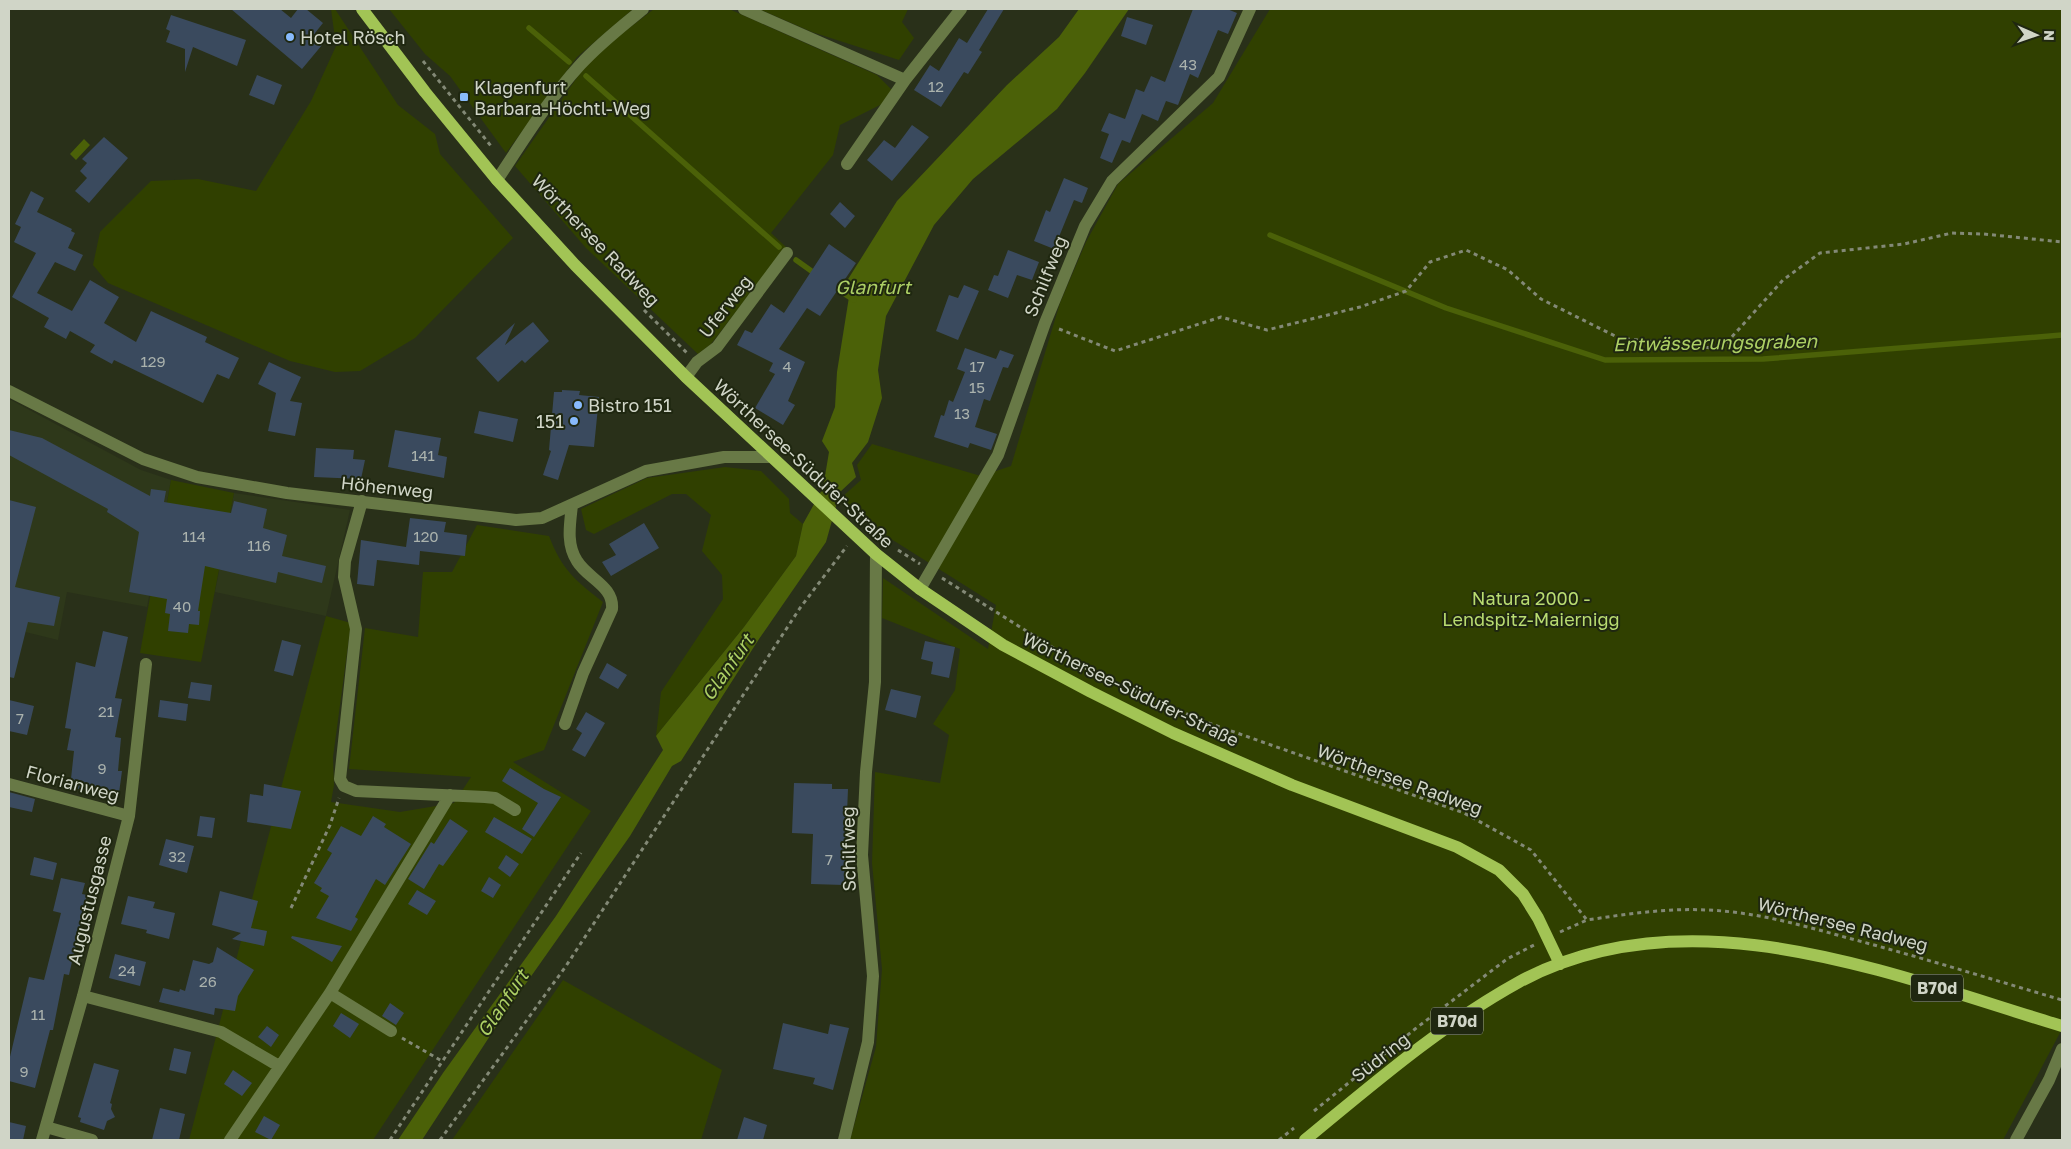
<svg xmlns="http://www.w3.org/2000/svg" width="2071" height="1149" font-family="'Golos Text',sans-serif">
<style>
.built{fill:#2e381a}
.green{fill:#304000}
.water{fill:#4b6108}
.lines{fill:none;stroke-linecap:round;stroke-linejoin:round}
.stream{stroke:#4b6108;stroke-width:5.5}
.building{fill:#3a4a5e}
.path{stroke:#838976;stroke-width:3;stroke-dasharray:4 4;stroke-linecap:butt}
.minor{stroke:#687946;stroke-width:12}
.major{stroke:#a2c455;stroke-width:12}
.poi-dot{fill:#88bafc;stroke:#1f2710;stroke-width:2}
.labels{text-anchor:middle;dominant-baseline:central;stroke-width:4;stroke-linejoin:round;paint-order:stroke}
.number-label{font-size:15px;fill:#aab2ad}
.shield{fill:#1f2710;stroke:#9ba190;stroke-width:1}
.shield-label{font-size:16px;font-weight:bold;fill:#d0d5c7}
.poi-label{font-size:18px;fill:#d0d5c7;stroke:#1f2710;text-anchor:start}
.street-label{font-size:18px;fill:#d0d5c7;stroke:#1f2710}
.park-label{font-size:18px;fill:#b9dc71;stroke:#1f2710}
.water-label{font-size:19px;font-style:italic;fill:#add065;stroke:#1f2710}
</style>
<rect width="100%" height="100%" fill="#293019"/>
<path class="built" d="M9,399L141,470L171,480L147,607L67,592L58,640L9,628Z
M234,493L350,510L326,616L215,592Z"/>
<path class="green" d="M331,9H335L398,105L435,134L440,154L513,238L415,338L360,371L335,372L290,361L108,283L93,265L100,232L151,181L198,179L256,191L311,101L336,46Z
M389,9H633L577,57L506,153L450,76L425,54Z
M654,9H729L877,75L892,90L882,104L840,125L833,155L771,233L786,247L711,344L698,354L586,248L515,166L583,69L607,45Z
M759,9H908L902,22L914,38L899,60L812,32Z
M1270,9H2062V1029L2003,1140H850L876,1047L882,969L872,863L875,772L940,783L949,735L933,724L955,690L960,649L882,618L883,578L988,649L996,605L888,537L841,498L861,480L857,465L872,444L981,476L1011,466L1060,303L1086,242L1118,184L1213,103Z
M725,467L761,471L789,499L790,513L803,524L796,556L744,627L656,736L661,692L723,599L722,575L702,551L711,515L686,494H672L594,534L586,530L581,509L647,478Z
M171,480L234,493L201,662L140,653Z
M477,525L549,536C562,570 575,580 603,602L544,750L513,762L591,811L373,1140H189L326,616L351,623L333,757L334,785L331,802L400,812L454,803L471,777L349,769L365,628L418,637L423,572H452Z
M563,980L722,1070L701,1140H452Z"/>
<path class="water" d="M1079,9H1129L1085,73L1057,109L973,179L934,225L886,316L878,370L882,398L868,442L852,463L856,477L840,492L826,542L759,639L681,761L672,766L630,836L501,1019L422,1140H398L443,1073L556,916L663,750L656,736L744,627L796,556L803,524L823,488L829,452L822,441L835,407L837,372L849,297L845,284L897,201L1007,85L1059,37Z
M84,139L90,145L76,160L70,154Z"/>
<g class="lines">
<path class="stream" d="M529,28L569,62
M586,76L779,247
M1270,235L1446,308L1605,360L1763,359L2062,335
M796,260L817,275
M832,286L854,300"/>
</g>
<path class="building" d="M231,9H280L291,18L298,9H306L323,23L315,33L318,35L315,39L322,45L302,69Z
M988,9H1004L979,50L982,52L968,74L964,72L941,107L914,90L930,65L939,71L959,38L967,43Z
M1193,9H1227L1237,13L1228,34L1218,30L1198,78L1190,74L1178,105L1166,101L1158,121L1142,114L1130,143L1122,140L1112,163L1100,158L1109,134L1101,131L1109,113L1125,119L1136,89L1144,92L1151,76L1165,82Z
M171,15L246,40L237,66L193,47L185,72V49L166,42L170,31L166,29Z
M1127,17L1153,25L1146,45L1121,36Z
M257,75L282,85L274,105L249,95Z
M912,125L929,137L892,181L867,160L884,140L895,148Z
M104,137L128,158L89,203L75,191L87,178L80,171L87,163L82,159Z
M1064,178L1088,188L1082,203L1074,200L1054,249L1034,241L1046,210L1050,212Z
M31,191L44,198L37,212L72,229L71,231L75,233L68,248L83,255L75,271L55,262L37,293L72,311L90,280L119,297L104,323L136,342L151,311L207,337L205,342L239,358L229,379L217,374L203,403L114,360L112,364L90,352L95,345L70,331L66,339L44,327L49,318L12,297L36,253L14,242L21,227L15,224Z
M840,202L855,216L845,228L830,214Z
M829,244L856,263L820,316L807,308L779,349L805,362L788,401L795,405L783,425L755,408L775,374L769,371L773,363L737,345L745,330L752,333L771,304L784,313Z
M1008,250L1039,262L1032,280L1017,275L1008,298L988,290L994,275L998,276Z
M964,285L979,291L958,340L936,331L949,295L958,298Z
M533,322L549,341L525,363L522,360L498,382L476,358L515,323L505,345Z
M965,348L996,359L1000,350L1014,355L1008,368L1003,367L990,401L984,399L975,427L997,434L991,450L970,443L968,448L934,437L941,415L944,416L949,400L953,402L965,372L957,369Z
M269,362L301,377L290,401L302,403L295,436L268,431L276,393L258,384Z
M562,390L580,391L579,395L599,397L594,447L569,445L558,480L543,475L551,451L549,450L554,392H562Z
M479,411L518,419L513,442L474,433Z
M9,430L42,438L150,496L151,489L166,491L164,502L231,513L234,501L267,509L263,528L287,535L282,556L326,566L322,583L278,572L276,583L205,566L198,611H200L199,625L189,624L188,633L168,631L170,614L165,613L167,599L129,592L139,532L107,512L108,509L9,455Z
M395,430L441,438L438,455L447,457L444,478L388,467Z
M316,448L354,450L353,459L365,460L361,479L314,477Z
M9,500L36,507L15,587L60,597L54,626L28,622L14,678L9,677Z
M410,518L446,522L444,532L467,535L465,556L420,551L419,565L377,560L374,586L357,584L361,540L406,547Z
M644,523L659,548L611,576L602,562L616,555L609,544Z
M103,631L128,637L115,698L122,699L115,737L121,738L118,771H122L119,793L70,788L74,751L67,750L71,729L65,728L76,662L95,667Z
M282,640L301,645L293,676L274,671Z
M925,641L955,647L949,678L931,674L933,662L921,659Z
M607,663L627,675L618,689L599,678Z
M191,682L212,685L210,701L188,698Z
M891,689L921,696L916,718L885,710Z
M9,700L34,706L27,735L9,731Z
M160,700L188,704L186,721L158,717Z
M586,712L605,723L585,757L572,750L582,733L576,729Z
M510,768L544,789L561,797L534,837L522,829L538,803L502,781Z
M794,783L832,784V789H848L844,885L811,884L813,834L792,833Z
M264,784L301,791L291,829L247,822L250,794L263,796Z
M9,792L35,799L32,812L9,807Z
M200,816L215,818L212,838L197,836Z
M373,816L386,824L384,827L411,844L385,885L376,879L355,917L358,919L351,931L316,918L329,896L320,891L322,888L314,883L332,853L327,850L341,826L361,836Z
M494,817L532,839L522,854L485,832Z
M450,819L468,831L443,866L439,864L424,889L408,879L431,842L434,844Z
M166,839L194,846L187,873L159,865Z
M506,855L519,864L510,877L498,868Z
M34,857L57,863L53,880L30,875Z
M489,877L501,885L493,898L481,891Z
M61,878L85,883L82,894L87,895L69,975L64,974L53,1030H50L35,1088L9,1081V1061L29,977L44,980L61,913L53,911Z
M417,890L436,901L427,915L408,904Z
M220,891L258,901L251,928L267,931L264,946L232,939L241,933L212,925Z
M128,896L155,902L153,908L175,913L169,939L146,933L147,930L121,924Z
M292,936L342,946L332,962L291,938Z
M217,947L254,970L238,996L235,1011L215,1008L214,1015L159,1002L163,988L179,992L180,989L185,991L193,960L209,964L213,962Z
M115,954L146,962L140,986L109,978Z
M390,1003L404,1013L396,1025L382,1016Z
M341,1013L359,1024L350,1038L333,1026Z
M783,1023L828,1034L830,1024L849,1028L833,1090L813,1084L815,1078L773,1069Z
M267,1026L279,1035L271,1047L258,1037Z
M174,1048L191,1052L186,1074L169,1070Z
M94,1063L119,1070L110,1103L112,1104L111,1109L115,1117L107,1121L104,1130L80,1122L81,1118L78,1117Z
M233,1070L252,1083L242,1096L224,1084Z
M160,1108L185,1114L179,1140H152Z
M264,1116L280,1125L271,1140L255,1132Z
M744,1117L767,1125L763,1140H737Z
M9,1122L26,1126L23,1140H9Z"/>
<g class="lines">
<path class="path" d="M423,61L491,146
M644,310L687,353
M1059,329L1115,351L1221,317L1267,330L1360,307L1406,291L1430,262L1466,250L1508,270L1541,299L1619,338L1721,349L1783,280L1820,253L1904,244L1952,233L1984,234L2062,242
M898,550L920,564
M942,578L1095,674L1203,721L1464,813L1531,850L1587,920C1627,914 1667,908 1707,910C1756,912 1801,925 1848,938C1920,957 1991,979 2062,1000
M291,908L330,825L339,798
M1560,932L1587,920
M402,1038L442,1061
M1314,1111L1415,1029L1507,959L1534,945
M390,1140L581,853
M440,1140L566,966L800,608L847,546
M1279,1140L1294,1128"/>
<path class="minor" d="M744,9L905,80
M847,164L905,80L961,9
M497,180C523,141 548,100 580,65C599,44 621,27 643,9
M686,377L697,362L717,347L787,253
M9,391L143,459L197,477L287,493L516,520L542,518L646,471L724,457H769
M362,501L345,561L344,577L356,629L340,779L344,786L356,791L485,797L495,798L515,810
M920,589L998,455L1045,323L1085,226L1112,181L1219,77L1250,9
M565,724L583,673L612,609C614,586 588,579 577,561C566,544 570,524 572,505
M9,784L129,816
M330,993L391,1031
M83,996L221,1032L279,1066
M46,1127L92,1140
M42,1140L83,996L129,816L146,664
M230,1140L330,993L450,795
M844,1140L868,1042L873,976L862,855L866,772L875,682L876,554
M2016,1140L2049,1080L2062,1049"/>
<path class="major" d="M362,9L425,92L497,180L575,265L686,377L876,554L920,589L1003,645L1091,692L1173,733L1292,785L1457,847L1499,870L1523,894L1538,918L1560,964
M1305,1140C1373,1084 1441,1025 1519,982C1689,890 1892,975 2062,1026"/>
</g>
<g class="poi-dot">
<circle cx="290" cy="37" r="5"/>
<rect x="459" y="92" width="10" height="10" rx="2.5"/>
<circle cx="578" cy="405" r="5"/>
<circle cx="574" cy="421" r="5"/>
</g>
<g class="labels">
<g class="number-label">
<text x="1188" y="64">43</text>
<text x="936" y="86">12</text>
<text x="153" y="361">129</text>
<text x="787" y="366">4</text>
<text x="977" y="366">17</text>
<text x="977" y="387">15</text>
<text x="962" y="413">13</text>
<text x="423" y="455">141</text>
<text x="194" y="536">114</text>
<text x="426" y="536">120</text>
<text x="259" y="545">116</text>
<text x="182" y="606">40</text>
<text x="106" y="711">21</text>
<text x="20" y="718">7</text>
<text x="102" y="768">9</text>
<text x="177" y="856">32</text>
<text x="829" y="859">7</text>
<text x="127" y="970">24</text>
<text x="208" y="981">26</text>
<text x="38" y="1014">11</text>
<text x="24" y="1071">9</text>
</g>
<g class="shield">
<rect x="1911" y="974.5" width="52" height="27" rx="4"/>
<rect x="1431" y="1007.5" width="52" height="27" rx="4"/>
</g>
<g class="shield-label">
<text x="1937" y="988">B70d</text>
<text x="1457" y="1021">B70d</text>
</g>
<g class="poi-label">
<text x="300" y="37">Hotel Rösch</text>
<text x="474" y="87">Klagenfurt<tspan x="474" dy="21">Barbara-Höchtl-Weg</tspan></text>
<text x="588" y="405">Bistro 151</text>
<text x="564" y="421" text-anchor="end">151</text>
</g>
<g class="street-label">
<text transform="translate(596 240) rotate(46)">Wörthersee Radweg</text>
<text transform="translate(1045 276) rotate(-68)">Schilfweg</text>
<text transform="translate(725 306) rotate(-52)">Uferweg</text>
<text transform="translate(804 463) rotate(43)">Wörthersee-Südufer-Straße</text>
<text transform="translate(387 487) rotate(6)">Höhenweg</text>
<text transform="translate(1131 689) rotate(26)">Wörthersee-Südufer-Straße</text>
<text transform="translate(1400 779) rotate(20)">Wörthersee Radweg</text>
<text transform="translate(73 783) rotate(15)">Florianweg</text>
<text transform="translate(848 849) rotate(-91)">Schilfweg</text>
<text transform="translate(89 900) rotate(-76)">Augustusgasse</text>
<text transform="translate(1843 924) rotate(14)">Wörthersee Radweg</text>
<text transform="translate(1380 1057) rotate(-38)">Südring</text>
</g>
<g class="park-label">
<text x="1531" y="598">Natura 2000 -<tspan x="1531" dy="21">Lendspitz-Maiernigg</tspan></text>
</g>
<g class="water-label">
<text x="873" y="286">Glanfurt</text>
<text transform="translate(1715 342) rotate(-1)">Entwässerungsgraben</text>
<text transform="translate(727 667) rotate(-55)">Glanfurt</text>
<text transform="translate(502 1003) rotate(-56)">Glanfurt</text>
</g>
</g>
<rect width="2071" height="1149" fill="none" stroke="#d0d5c7" stroke-width="20"/>
<g transform="translate(2036 35) rotate(92)" stroke="#1f2710" stroke-width="4" paint-order="stroke">
<path d="M0-4L9 19L0 12L-9 19Z" fill="#d0d5c7"/>
<text y="-8" font-size="14" font-weight="bold" text-anchor="middle" fill="#d0d5c7">N</text>
</g>
</svg>
